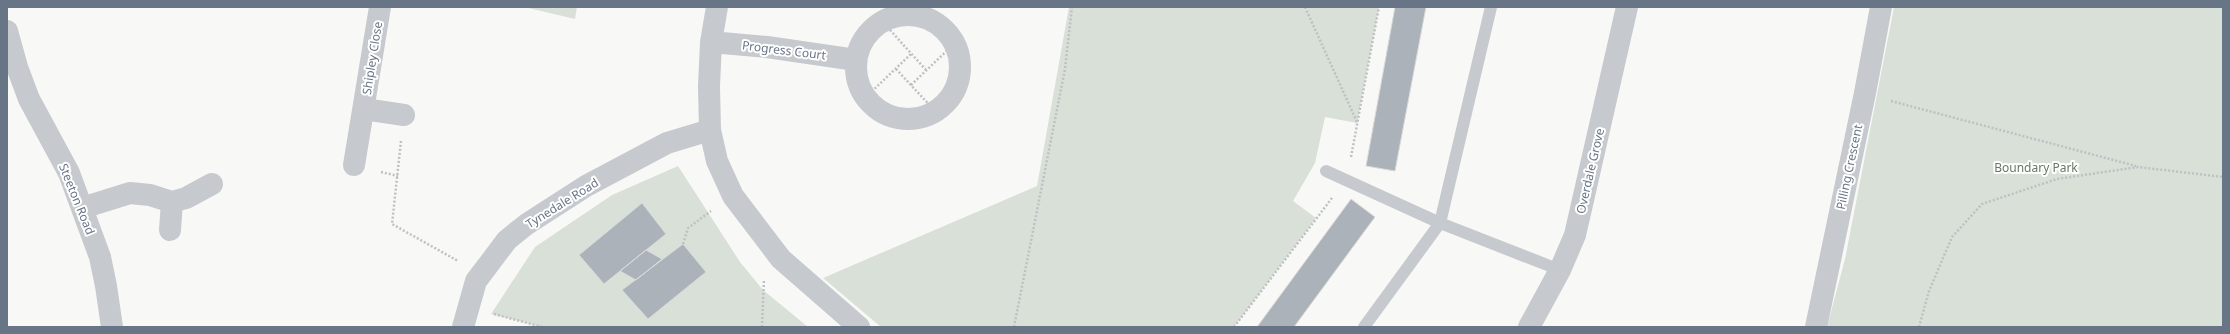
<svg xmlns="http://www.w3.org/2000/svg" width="2230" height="334" font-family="'Noto Sans',sans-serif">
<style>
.green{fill:#d9e0d7}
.building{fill:#acb2ba;stroke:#dadad8}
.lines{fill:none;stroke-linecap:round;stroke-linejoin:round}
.path{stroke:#bec0c3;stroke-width:2.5;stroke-dasharray:2 2;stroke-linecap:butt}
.service{stroke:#c6c9cd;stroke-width:12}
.minor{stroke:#c6c9cd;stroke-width:22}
.labels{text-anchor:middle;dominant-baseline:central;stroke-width:4;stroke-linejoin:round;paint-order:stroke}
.street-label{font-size:12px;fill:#687587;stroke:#fff}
.park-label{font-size:12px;fill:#657962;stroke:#fff}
</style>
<rect width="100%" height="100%" fill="#f8f9f6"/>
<path class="green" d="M524,7H577L575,19Z
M1069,7H1379L1357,123L1325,117L1315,163L1293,201L1316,218L1234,327H881L823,278L1037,186Z
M1894,7H2223V327H1827L1845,259Z
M678,166L740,262L763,290L808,327H542L491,314L535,247L612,195Z"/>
<path class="building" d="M1395,7H1426L1395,171L1366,166Z
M1351,199L1375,217L1294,327H1257Z
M642,203L666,234L604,284L579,255Z
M683,244L706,272L648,319L622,290Z
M646,250L662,259L636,280L620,271Z"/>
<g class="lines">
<path class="path" d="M1305,7L1357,122
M882,21L926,70
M896,69L936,112
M911,85L955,43
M866,97L911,54
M1891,101L2136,166
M401,141L392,224L458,261
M1351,157L1379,7
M381,172L398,176
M683,244L688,228L711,211
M494,314L542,327
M762,327L764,280
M1014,327L1065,69L1072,7
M1234,327L1332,198
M1919,327L1929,291L1952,237L1982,204L2057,179L2138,167L2223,177"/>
<path class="service" d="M1326,171L1440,223L1560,270
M1364,327L1440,223L1491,7"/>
<path class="minor" d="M717,7L711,42L709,86L710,130L717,161L733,196L781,259L859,327
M856 67a52 52 0 1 1 104 0a52 52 0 1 1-104 0Z
M7,31L17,67L29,99L69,173L100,257L106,286L112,327
M711,42L767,47L856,60
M364,109L404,115
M354,165L380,7
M82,208L130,193L150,195L172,202L186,198L212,184
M170,230L172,202
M463,327L476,281L507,240L527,224L586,186L667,143L710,130
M1529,327L1560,270L1575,235L1627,7
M1816,327L1865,93L1881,7"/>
</g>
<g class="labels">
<g class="street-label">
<text transform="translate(784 50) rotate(7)">Progress Court</text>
<text transform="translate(372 58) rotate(-81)">Shipley Close</text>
<text transform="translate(1849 167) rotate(-78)">Pilling Crescent</text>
<text transform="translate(1590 171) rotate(-77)">Overdale Grove</text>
<text transform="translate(77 199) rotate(68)">Steeton Road</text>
<text transform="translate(562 203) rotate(-32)">Tynedale Road</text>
</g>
<g class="park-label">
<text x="2036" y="167">Boundary Park</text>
</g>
</g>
<rect width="2230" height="334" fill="none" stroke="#687587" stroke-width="16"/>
</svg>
